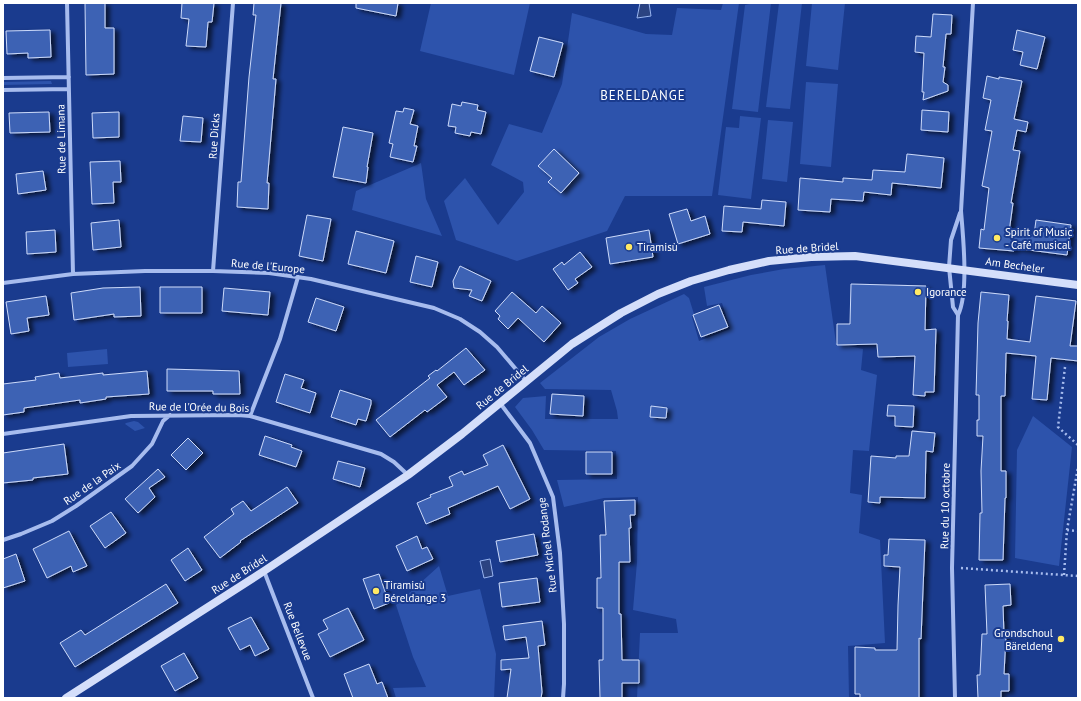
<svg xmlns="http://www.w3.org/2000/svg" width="1081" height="701" font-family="'PT Sans',sans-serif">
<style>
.green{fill:#2d53ac}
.water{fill:#2b4381;stroke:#99b5f0}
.building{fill:#3e62b4;stroke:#ccdafa;filter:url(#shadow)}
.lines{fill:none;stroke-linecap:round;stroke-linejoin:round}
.path{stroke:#a7bcee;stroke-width:2.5;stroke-dasharray:2 3;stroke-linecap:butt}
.minor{stroke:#a7bcee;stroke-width:4}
.secondary{stroke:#d4defa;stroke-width:8}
.poi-dot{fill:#ffe964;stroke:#1a3b8e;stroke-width:1.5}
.labels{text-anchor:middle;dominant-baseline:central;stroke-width:4;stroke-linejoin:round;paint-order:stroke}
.street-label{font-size:11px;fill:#fff;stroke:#1a3b8e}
.poi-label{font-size:11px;fill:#fff;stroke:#1a3b8e;text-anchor:start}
.quarter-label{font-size:13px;letter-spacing:1px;fill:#fff;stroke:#1a3b8e}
</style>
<defs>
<filter id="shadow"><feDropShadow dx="4.5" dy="2.5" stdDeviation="2" flood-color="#0009"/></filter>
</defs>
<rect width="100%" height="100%" fill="#1a3b8e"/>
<path class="green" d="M431,3H530L514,75L420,51Z
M723,3H739L712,196H625L607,231L517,261L456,240L444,201L465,178L498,225L524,192L523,182L491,165L509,124L542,133L562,84L572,13L646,34L672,35L677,8L721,10Z
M754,3H771L758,112L732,109L745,5Z
M779,3H802L790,109L766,107Z
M812,3H845L838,70L806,66Z
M51,81L52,84H50L3,85V82Z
M806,82L838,84L831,167L800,164Z
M740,116L761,118L751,199L718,195L726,127L739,128Z
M768,120L793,122L787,182L762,179Z
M421,163L426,199L442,236L352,210L356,191Z
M825,265L836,343L863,349L861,370L877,375L869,451L853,450L850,493L862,495L859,533L880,540L885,643L848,646L849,698H637L640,633H678L676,619L633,610L637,562L638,497L604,498L564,507L557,480L617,479L616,451L544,450L532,430L515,407L523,398L546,396L545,419H618L617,411L611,390L545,389L540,383L599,337L630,319L684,294L689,298L694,314L692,317L699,341L730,329L722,303L707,306L704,287L751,275L784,269Z
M107,349L108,364L68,367L67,353Z
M1033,416L1072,447L1059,566L1015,558L1017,450Z
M134,421L138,422L145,428L135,431L125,424L126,423Z
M439,566L448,596L480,589L496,654L494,698H396L393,688L426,687L413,657L396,605Z"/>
<path class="water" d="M640,3H649L651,16L637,18Z
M490,559L493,576L484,578L480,561Z"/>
<path class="building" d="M85,3H105V28H114V74L86,75Z
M182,3H214L212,22H208L206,47L186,46L189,19L181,18Z
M254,3H281L273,79H276L267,183H269L268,209L237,207L238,182H241L249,77L256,15H253Z
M356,3H398L396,16L356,8Z
M933,14L952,15L951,34H946L943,67H945L943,82L948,85V91L923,100L924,92H922L924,53L915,52L916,36L931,37Z
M50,30L51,57L28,58V53L7,54L6,31Z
M1017,30L1045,37L1037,69L1020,65L1023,52L1013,50Z
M539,37L563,43L554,77L530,71Z
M987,76L999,79V77L1022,81L1014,119L1028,122L1026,132L1017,130L1013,150L1020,151L1011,203H1013L1009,232L1034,235L1036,220L1071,225L1067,255L1014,248V251L979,248L981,229L984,230L989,188L982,186L992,131L985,130L991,100L983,98Z
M462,102L478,105L477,110L486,112L481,134L471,132L470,136L455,133L456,127L448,126L452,104L461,106Z
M404,108L414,110L410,124L418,126L414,146H417L413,162L390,157L393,144L389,143L396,111L403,112Z
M922,110L949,112L948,132L921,130Z
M49,112L50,132L10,133L9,113Z
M119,112V137L93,138L92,113Z
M183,116L203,118L201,142L180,141Z
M343,127L373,133L367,167H368L366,183L333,177Z
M554,149L579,173L561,193L548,182L552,178L538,166Z
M907,154L944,158L941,188L892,183L891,195L864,192L863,201L831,199L830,212L798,210L800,178L843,182V178L872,180L873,170L905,172Z
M120,161L121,182H113L114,203L92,204L90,162Z
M43,171L46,190L18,194L16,174Z
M762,200L786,202L784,226L743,222L742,232L722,231L724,206L761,209Z
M687,209L691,221L705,216L710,234L678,244L669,214Z
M307,215L331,219L323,261L299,256Z
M119,220L121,247L93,250L91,223Z
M55,230L56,252L27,254L26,232Z
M649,230L653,257L610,264L606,238Z
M356,231L394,241L386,273L348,264Z
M580,252L592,267L575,279L578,283L568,290L553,269L562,262L564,265Z
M416,256L438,262L432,287L410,282Z
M460,266L491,281L482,301L469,296L472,290L454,288L453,281Z
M851,284L926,286L925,330L936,329L934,392H925V396L913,395L915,356L878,357L877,344L837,345V324H850Z
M140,287L141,316L114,317V314L74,320L71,293L103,288Z
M160,287H202V313H160Z
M224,288L270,292L268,315L222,311Z
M512,292L536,313L542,306L561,323L544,342L518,318L508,329L498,319L500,316L495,311Z
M981,292L1009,295L1007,321H1008L1007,339L1030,342L1036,296L1076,301L1070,346H1078V361L1051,358L1047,400L1032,399L1036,356L1006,353L1005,396H1001V471H1006V498H1005L1003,560H979L980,513H982L981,471L983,436H977V420H979V395H976L978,323Z
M46,296L49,315L27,318L29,331L11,334L6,302Z
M316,298L344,307L336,331L308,322Z
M719,305L728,327L701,337L693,315Z
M466,348L485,370L464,385L454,372L437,385L447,397L427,412L425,410L390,437L376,420L430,378L428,376L436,370L437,371Z
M167,369L239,371L240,394H213V391H167Z
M147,371L149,394L106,397V399L80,403V400L24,408V412L3,415V384L36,380L35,377L59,373L60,378L103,373V375Z
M285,374L304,380L301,388L316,393L310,413L276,402Z
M340,390L371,400V404L366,421L358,419L356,425L331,417Z
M552,394L584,396L583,416L550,414Z
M888,405L914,406L913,427L895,426V416H887Z
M651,406L667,408L666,418L650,417Z
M912,431L935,433L933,452L926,451L925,498L880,497V503L868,502L871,456L896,458V456H909Z
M265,436L292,445L291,447L302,451L296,467L259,455Z
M188,438L203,453L186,470L171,455Z
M64,444L68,474L33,478V480L3,483V453Z
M503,445L530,499L510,509L498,486L448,508L450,514L426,524L417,503L431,497L430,495L453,486L449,477L462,471L464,475L488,465L483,455Z
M586,452H612V474H586Z
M338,461L365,468L360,487L333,479Z
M158,469L165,477L149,488L155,497L138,513L125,499Z
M287,487L298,503L240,541L241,542L220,558L204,537L234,514L231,509L243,501L251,511Z
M635,500V515H630L631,528H629L630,562H619V614H621L622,660H639V683H622V698H600L599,660H603V608H597V578H601L600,535H606L604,501Z
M111,512L126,533L105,548L90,526Z
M69,531L87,566L73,572L71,566L47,578L33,549Z
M534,534L538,555L500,562L496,541Z
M417,536L422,549L427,547L433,559L407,571L396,546Z
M889,539L925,540L921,639L919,638V698H860V694H855V647L875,648V650H897L898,605L900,567L884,566V555H888Z
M188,548L202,570L185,581L171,560Z
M16,554L25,581L3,588V559Z
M379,574L389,603L374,609L363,579Z
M537,578L540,602L502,607L499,583Z
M166,584L178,603L75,667L60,643L81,630L85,635Z
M1010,584L1011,605L1003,606L1004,635H1006L1004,674H1009V691H1001V698H978L977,675H980L982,634H987L985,585Z
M348,608L364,640L330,657L318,634L328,629L323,620Z
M251,617L269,649L255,656L250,645L240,650L228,628Z
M542,621L545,645L538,646L542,692L541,698H507L511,669L501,670V660L529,658L526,637L505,640L503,626Z
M184,653L198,678L175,691L161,666Z
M369,664L377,684L382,682L388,698H353L344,674Z"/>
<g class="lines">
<path class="path" d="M1065,367L1058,427L1078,445
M1067,530L1078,531
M961,568L1078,576
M1064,575L1067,530L1078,467"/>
<path class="minor" d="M67,3L73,274
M3,78L69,77
M3,90L69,89
M213,271L233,3
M3,283L73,274L145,271H213L269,273L311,279L434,308L460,319L480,332L497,347L526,381
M958,315L953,307L949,267L951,240L960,213
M500,403L530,443L553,497L560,553L564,624V684L563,698
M250,416L280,339L298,277
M3,434L131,416L238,415L250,416L381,454L394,462L408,475
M3,540L21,534L52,521L76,506L132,466L152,444L163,421L170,415
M264,571L313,698
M955,698L952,568L958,315C969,293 963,236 961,211L973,3"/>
<path class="secondary" d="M66,698L264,571L408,475L462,434L572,344L621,313L658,294L691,281L729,270L769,261L811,257L855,256L1078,285"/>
</g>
<g class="poi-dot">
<circle cx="997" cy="238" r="4"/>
<circle cx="629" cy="247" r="4"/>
<circle cx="918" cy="292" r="4"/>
<circle cx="376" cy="591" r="4"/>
<circle cx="1061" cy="639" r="4"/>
</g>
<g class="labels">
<g class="street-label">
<text transform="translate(214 136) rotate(-86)">Rue Dicks</text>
<text transform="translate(61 139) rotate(-91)">Rue de Limana</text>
<text transform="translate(807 248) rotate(-4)">Rue de Bridel</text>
<text transform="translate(1015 265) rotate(8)">Am Becheler</text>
<text transform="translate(268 266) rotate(5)">Rue de l'Europe</text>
<text transform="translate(502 387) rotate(-39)">Rue de Bridel</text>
<text transform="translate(199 407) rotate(1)">Rue de l'Orée du Bois</text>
<text transform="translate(92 483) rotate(-35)">Rue de la Paix</text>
<text transform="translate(945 506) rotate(-89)">Rue du 10 octobre</text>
<text transform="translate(547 545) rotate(-97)">Rue Michel Rodange</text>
<text transform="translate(239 574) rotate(-33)">Rue de Bridel</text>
<text transform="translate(298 631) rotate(69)">Rue Bellevue</text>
</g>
<g class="poi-label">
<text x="1005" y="232">Spirit of Music<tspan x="1005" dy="13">- Café musical</tspan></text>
<text x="637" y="247">Tiramisù</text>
<text x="926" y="292">Igorance</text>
<text x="384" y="585">Tiramisù<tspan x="384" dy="13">Béreldange 3</tspan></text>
<text x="1053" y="633" text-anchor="end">Grondschoul<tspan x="1053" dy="13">Bäreldeng</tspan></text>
</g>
<g class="quarter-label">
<text x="643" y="95">BERELDANGE</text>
</g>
</g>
<rect width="1081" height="701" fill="none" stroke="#ffffff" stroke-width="8"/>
</svg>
